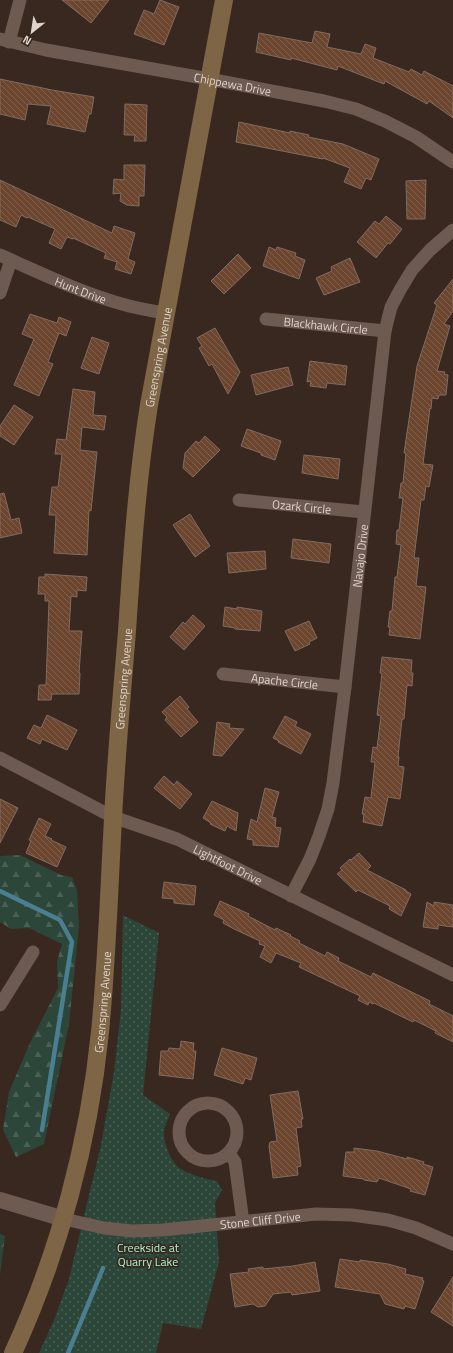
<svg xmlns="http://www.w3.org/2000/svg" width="453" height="1353" font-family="'Titillium Web',sans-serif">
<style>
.grass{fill:url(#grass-dots)}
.forest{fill:url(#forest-firs)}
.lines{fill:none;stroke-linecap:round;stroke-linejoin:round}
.stream{stroke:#4a7f92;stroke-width:4.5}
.building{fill:url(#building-back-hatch);stroke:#806c61}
.minor{stroke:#6d5a50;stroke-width:13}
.tertiary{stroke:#6d5a50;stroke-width:16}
.secondary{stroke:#7e6545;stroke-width:18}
.labels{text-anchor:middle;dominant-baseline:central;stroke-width:3.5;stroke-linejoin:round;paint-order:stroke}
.street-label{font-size:12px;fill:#dfd3cd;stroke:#39281f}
.park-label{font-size:12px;fill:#a5f4cd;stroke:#39281f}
</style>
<defs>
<pattern id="grass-dots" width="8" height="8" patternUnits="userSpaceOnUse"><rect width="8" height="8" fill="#2c463a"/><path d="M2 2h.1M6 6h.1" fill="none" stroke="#4a6055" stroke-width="1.8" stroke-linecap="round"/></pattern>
<pattern id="forest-firs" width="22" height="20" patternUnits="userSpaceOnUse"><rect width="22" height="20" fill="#2c463a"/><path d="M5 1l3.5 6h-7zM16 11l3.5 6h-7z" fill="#4a6055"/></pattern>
<pattern id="building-back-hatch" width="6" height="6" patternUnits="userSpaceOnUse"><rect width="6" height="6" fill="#6c452f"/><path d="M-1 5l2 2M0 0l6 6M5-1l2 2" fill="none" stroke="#815f4c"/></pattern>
</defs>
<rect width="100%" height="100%" fill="#39281f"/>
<path class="grass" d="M123,915L159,933L143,1095L170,1114C168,1120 164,1127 164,1133C164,1144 171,1163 181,1169C190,1175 206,1179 217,1181L222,1190L215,1203L219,1262L201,1329L163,1323L156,1353H39L54,1320L69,1279L101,1145L114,1072L121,1010Z"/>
<path class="forest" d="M20,855L61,875L72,877L77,890L79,927L69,1024L44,1144L16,1157L3,1130L9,1092L30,1043L58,988L57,961L62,944L29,928L11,929L0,922V856Z
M0,1234L5,1236L0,1275Z"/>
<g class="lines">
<path class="stream" d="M0,891L60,920L72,942L42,1130
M68,1353L103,1268"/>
</g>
<path class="building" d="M62,0H109L91,23Z
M160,0L179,7L164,45L134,34L144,10L154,14Z
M315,31L330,34L327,47L361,54L365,44L376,48L373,58L409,72L411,69L422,75L424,71L453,86V118L429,101L427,104L385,81L384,84L338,66L337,70L291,58V60L256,52L259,33L312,43Z
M0,79L52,90L94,97L91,114H89L85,132L47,124L51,106L28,104L25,120L0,114Z
M125,104L147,105L146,141H134L135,135H124Z
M239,122L290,133V131L309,135L308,137L343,144L379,159L371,180L366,178L361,189L344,182L350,168L323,158V159L236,142Z
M124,165H145L144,196H139V206L127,205L120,201L121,193L113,194L114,179L124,180Z
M0,180L112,233L114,226L135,233L128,259L135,262L131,274L115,269L117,262L104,258L106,253L73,238V239L67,237L61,249L49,243L55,229L28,217L27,218L21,215L16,227L0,220Z
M426,180L425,219H407L406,181Z
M386,216L402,229L390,244L388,243L376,258L357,242L375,221L379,224Z
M269,247L276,250L277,247L296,253L295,256L305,260L299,279L263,266Z
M238,254L251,268L224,294L211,281Z
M350,258L360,282L324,295L316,278L332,271L331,267Z
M453,279V311L444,324L450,326L437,371L445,372L444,374L448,375L446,395H439L438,399L432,398L431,409L430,408L423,464L433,465L429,487L426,486L424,500H421L414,558H419L416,586L426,587L420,639L389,635L390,627H388L390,611H392L395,577H397L401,545L396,544L397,530H399L403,498H399L401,483H403L406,453H404L417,366L437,305L434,303Z
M30,314L57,323L59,317L71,322L66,336L59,333L48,362L53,364L39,396L14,385L34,339L22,334Z
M215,328L240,372L228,394L212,364L209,366L199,348L202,346L197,338Z
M92,337L109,343L99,374L81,368Z
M310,361L347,366L345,385L327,383L326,388L310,386L311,381L307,382Z
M288,367L293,385L256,395L251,375Z
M73,389L95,392L93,415L106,416L104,430L82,427L80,450L97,452L91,511L89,510L87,555L54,553L56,515H49L52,487H58L62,454H55L57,439L66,440Z
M14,405L33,417L14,445L0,436V426Z
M247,429L281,441L275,460L261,455V453L241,446Z
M205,436L220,450L193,477L183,468L185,453L196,441L199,443Z
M304,455L340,459L338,479L302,473Z
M4,493L11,520L19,518L22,533L0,538V494Z
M190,514L210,546L195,557L173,525Z
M293,539L331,544L329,563L291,558Z
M265,551L266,569L229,573L227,553Z
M45,574L87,577L86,591L77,590V597L71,596L69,631H82L79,673H80L79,694H52L51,700H38L39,685H46L49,601H45V594H38L39,577H45Z
M225,607L237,609V607L262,611L260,631L235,629V628L223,626Z
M193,615L205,626L184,650L170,637L183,622L185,624Z
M309,621L317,638L309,642L310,644L295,651L285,631Z
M382,657L412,660L411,673H413L412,686L407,685L404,719H402L398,757H399L398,766L404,767L400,799L388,797L382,826L363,822L364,814H362L365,797L371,798L375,762H371L373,747L377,748L381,716L377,715L382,674L380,673Z
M180,696L189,707L187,709L198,722L181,737L165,720L167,717L162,712Z
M47,715L77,730L67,750L42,739L40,744L27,738L34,725L41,728Z
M285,716L297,722L295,726L311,734L301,754L278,742L279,741L273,738Z
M217,722L230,724L229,728L244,729L222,756L213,755Z
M164,776L174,785L177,781L192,794L180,809L154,788Z
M265,788L279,792L272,817L276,818L275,827L281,828L278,847L253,845V840L247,839L251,819L257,822Z
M0,799L18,808L0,843Z
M212,801L238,813L236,831L227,826L225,831L210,824L211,823L203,818Z
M39,818L51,824L45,836L52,839L51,840L66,847L57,867L26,853L31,841L29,840Z
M359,853L371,866L367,870L406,890V891L411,894L401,916L389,909L390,906L358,890L356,892L337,874L342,870L340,868L350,859L351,860Z
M164,882L196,886L194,905L174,903V899L162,898Z
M220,901L249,914L248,916L275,930L276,928L291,935L290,936L300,941L299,943L325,956L327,952L339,958L338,961L371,977L373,973L430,1001L429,1004L453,1016V1042L435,1033L436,1031L414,1020L413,1022L374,1003L373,1004L369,1002L368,1005L358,1000L360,996L299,967L301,963L276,953L271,963L260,957L265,946L259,944L260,941L234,929L223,923L224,920L214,915Z
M427,902L434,906V902L453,905V927L438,925V929L423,927Z
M181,1041L194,1043L193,1051H196L193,1079L159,1075L161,1051H168L169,1048L180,1049Z
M222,1048L257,1058L251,1080L245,1078L243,1084L214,1075Z
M298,1091L303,1119H301L302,1127L296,1128L301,1166L297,1167L298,1175L273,1178L269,1146L270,1142L277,1141L270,1095Z
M354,1148L377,1151L407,1159V1157L424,1162L423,1164L433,1167L425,1195L410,1191L411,1189L379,1178L377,1182L364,1180V1179L343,1176L346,1152H354Z
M340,1259L360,1262V1260L388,1264L406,1269L405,1274L423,1278L422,1280L424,1281L415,1309L405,1306L404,1309L385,1304L380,1294L335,1287Z
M315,1262L320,1291L292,1295L291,1292L273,1294L265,1306L258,1307L253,1304L235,1307L230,1274L249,1272L248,1269L263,1267V1269L293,1266Z
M453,1277V1326L431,1312Z"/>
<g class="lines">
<g class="minor">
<path id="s1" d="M0,39L46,50L209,79L324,101L356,109L385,121L416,137L453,162"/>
<path d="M9,42L20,0"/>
<path id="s2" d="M0,255C42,274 84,294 129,306C141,309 153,311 165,313"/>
<path d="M0,293L11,260"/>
<path id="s3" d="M266,319L385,331"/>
<path id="s4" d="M239,500L364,512"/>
<path id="s5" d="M223,674L345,687"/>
<path id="s6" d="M0,758L113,817L177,839L453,975"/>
<path id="s7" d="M291,896L310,859L319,836L328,809L333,783L345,687L385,331L391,307L400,290L412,270L430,250L453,230"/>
<path d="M0,1005L33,952"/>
<circle cx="208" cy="1132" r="29"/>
<path d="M229,1153L235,1162L243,1222"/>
<path id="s8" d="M64,1219L104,1228L132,1231L163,1230L316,1214L352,1215L388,1220L416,1228L453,1244"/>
</g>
<path class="tertiary" d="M0,1200L64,1219"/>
<path class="secondary" id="s9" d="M13,1353C59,1253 89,1142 100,1032C107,961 109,890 113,819C116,757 122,694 127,631C132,555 137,480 149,405L224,0"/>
</g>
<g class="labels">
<g class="street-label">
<text stroke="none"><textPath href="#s1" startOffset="237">Chippewa Drive</textPath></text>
<text stroke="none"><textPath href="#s2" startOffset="88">Hunt Drive</textPath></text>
<text stroke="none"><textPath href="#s3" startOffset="60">Blackhawk Circle</textPath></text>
<text stroke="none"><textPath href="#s9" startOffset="1012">Greenspring Avenue</textPath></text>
<text stroke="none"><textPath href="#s4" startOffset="63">Ozark Circle</textPath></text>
<text stroke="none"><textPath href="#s7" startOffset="350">Navajo Drive</textPath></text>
<text stroke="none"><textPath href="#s9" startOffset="688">Greenspring Avenue</textPath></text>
<text stroke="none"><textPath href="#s5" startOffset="62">Apache Circle</textPath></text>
<text stroke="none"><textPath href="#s6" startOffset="252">Lightfoot Drive</textPath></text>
<text stroke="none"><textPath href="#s9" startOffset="364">Greenspring Avenue</textPath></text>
<text stroke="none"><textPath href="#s8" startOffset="198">Stone Cliff Drive</textPath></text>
</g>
<g class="park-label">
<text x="148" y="1247">Creekside at<tspan x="148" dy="14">Quarry Lake</tspan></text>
</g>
</g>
<g transform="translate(32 32) rotate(210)" stroke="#39281f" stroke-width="3" paint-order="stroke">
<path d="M0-3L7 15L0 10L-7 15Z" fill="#dfd3cd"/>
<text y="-6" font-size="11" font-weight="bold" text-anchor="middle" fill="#dfd3cd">N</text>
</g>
</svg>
